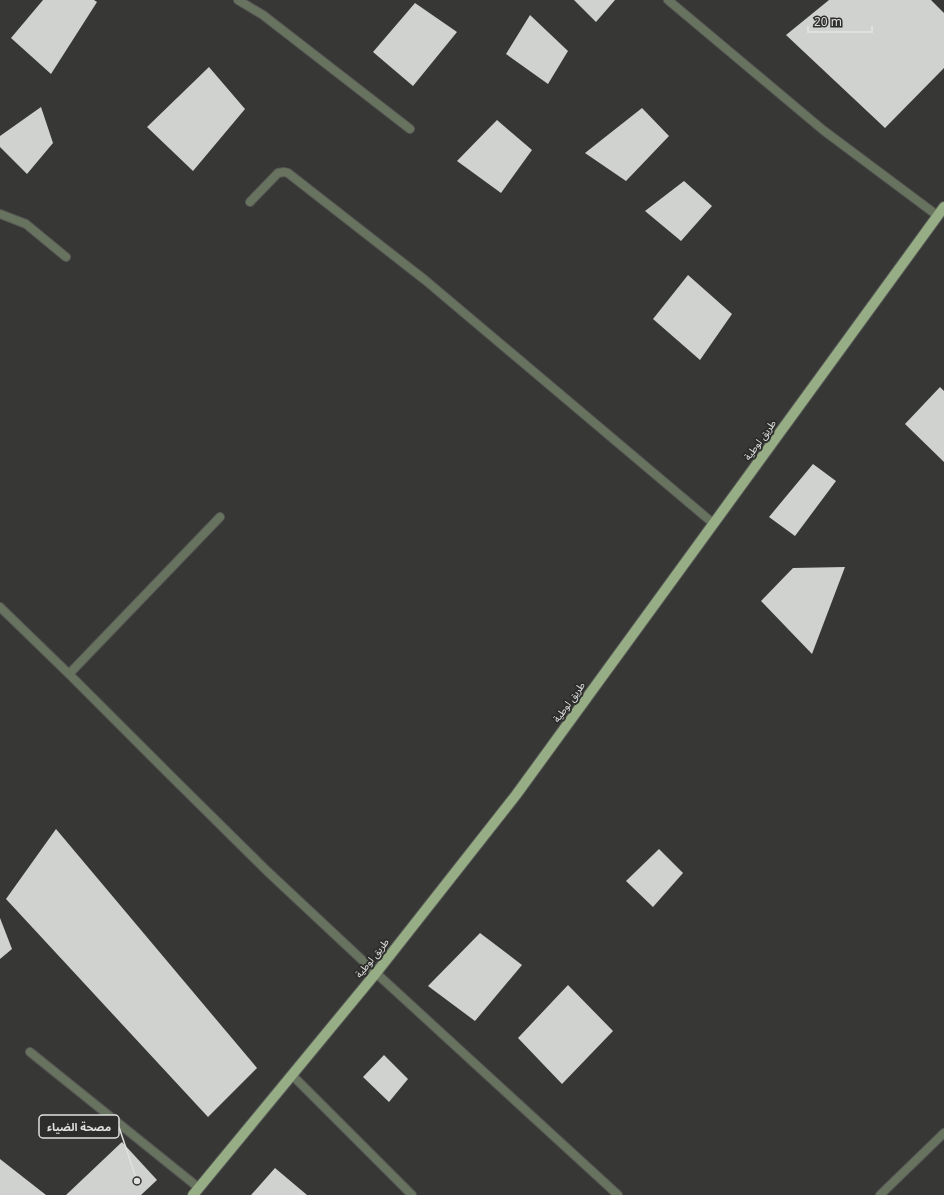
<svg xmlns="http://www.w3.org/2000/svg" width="944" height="1195" font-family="Georgia,'Noto Sans Arabic',serif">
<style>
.building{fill:#d0d2cf}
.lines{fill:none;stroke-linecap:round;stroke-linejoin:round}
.lane-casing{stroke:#555654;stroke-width:10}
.street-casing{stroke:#555654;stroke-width:10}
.primary-casing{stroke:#555654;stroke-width:12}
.lane{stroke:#68735f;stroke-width:8}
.street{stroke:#68735f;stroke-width:8}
.primary{stroke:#96ad85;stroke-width:10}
.labels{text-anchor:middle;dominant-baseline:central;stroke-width:4;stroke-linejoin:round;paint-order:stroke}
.street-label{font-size:10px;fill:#dfe0df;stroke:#2d2e2c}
.leader{fill:none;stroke:#dfe0df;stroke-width:1.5}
.callout-dot{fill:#dfe0df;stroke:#2d2e2c;stroke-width:1.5}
.callout{fill:#2d2e2c;stroke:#dfe0df;stroke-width:1.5}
.callout-label{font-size:11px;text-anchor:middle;font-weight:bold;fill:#dfe0df}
</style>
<rect width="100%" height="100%" fill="#373836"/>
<path class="building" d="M43,0H94L97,2L51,74L11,38Z
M574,0H615L596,22Z
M829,0H931L944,13V68L885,128L786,35Z
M415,3L457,32L413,86L373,52Z
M530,15L568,51L548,84L506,54Z
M209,67L245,109L193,171L147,127Z
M41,107L53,143L27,174L0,147V136Z
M642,108L669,136L626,181L585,153Z
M497,120L532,150L501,193L457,161Z
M684,181L712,206L681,241L645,211Z
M688,275L732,314L700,360L653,319Z
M940,387L944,391V462L905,424Z
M813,464L836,481L795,536L769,517Z
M845,567L812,654L761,601L793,568Z
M56,829L257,1068L208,1117L6,899Z
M659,849L683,873L653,907L626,881Z
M0,918L12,949L0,959Z
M480,933L522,965L475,1021L428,986Z
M568,985L613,1031L562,1084L518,1038Z
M384,1055L408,1079L389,1102L363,1077Z
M122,1142L157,1180L141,1195H66Z
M0,1159L46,1195H0Z
M275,1168L307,1195H251Z"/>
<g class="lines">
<defs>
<path id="lane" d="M30,1052L199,1188"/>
<path id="street" d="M238,0L263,15L410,129
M668,0L823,130L938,216
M250,202L278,173L284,172L288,173L425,280L714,524
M0,214L26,224L66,257
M0,607L69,674L176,781L267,871L376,973L618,1195
M69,674L220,517
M292,1075L412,1195
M880,1195L944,1133"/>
<path id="primary" d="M193,1195L376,973L516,795L944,207"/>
</defs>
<use href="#lane" class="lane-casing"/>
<use href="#street" class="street-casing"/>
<use href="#primary" class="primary-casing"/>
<use href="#lane" class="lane"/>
<use href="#street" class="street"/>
<use href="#primary" class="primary"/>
</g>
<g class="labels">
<g class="street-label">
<text transform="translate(760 440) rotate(-54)">طريق لوطية</text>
<text transform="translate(569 702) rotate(-54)">طريق لوطية</text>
<text transform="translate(372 958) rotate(-51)">طريق لوطية</text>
</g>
</g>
<path class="leader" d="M137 1181L119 1127"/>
<circle class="callout-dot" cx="137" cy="1181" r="4"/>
<rect class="callout" x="39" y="1115" width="80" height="23" rx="4"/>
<g class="callout-label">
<text x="79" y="1131">مصحة الضياء</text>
</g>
<path d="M808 26v6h64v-6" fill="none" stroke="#dfe0df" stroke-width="2"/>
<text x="814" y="26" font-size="12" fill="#dfe0df" stroke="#2d2e2c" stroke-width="3" paint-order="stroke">20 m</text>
</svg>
